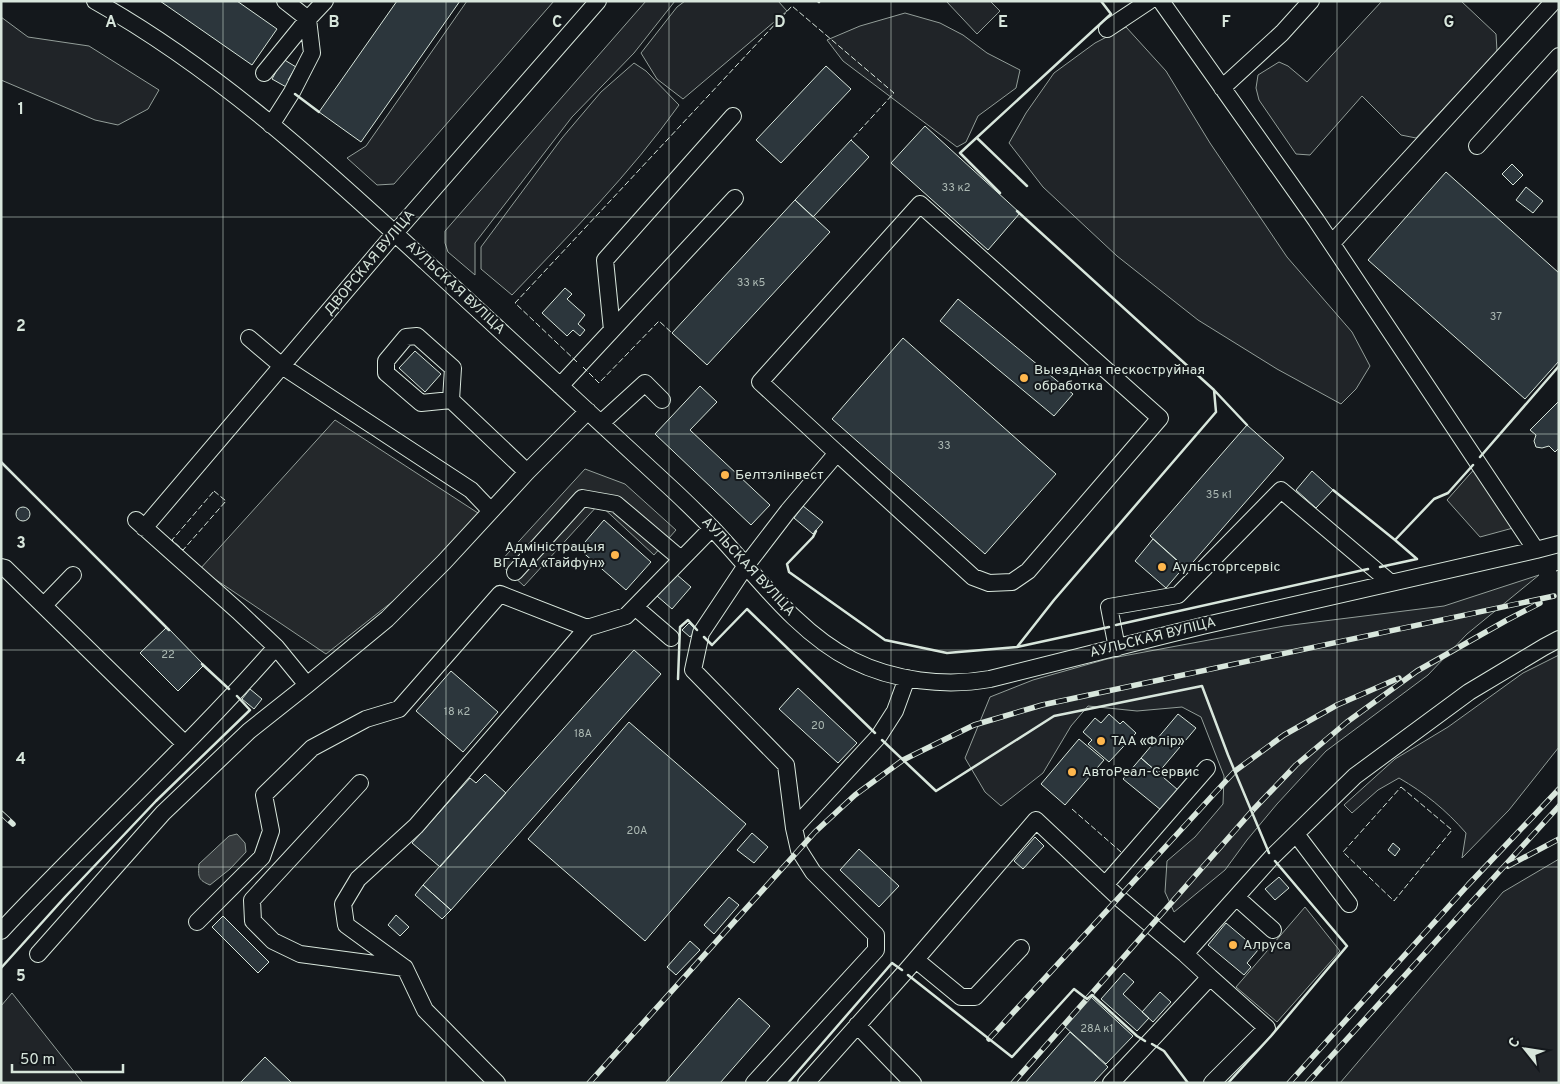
<svg xmlns="http://www.w3.org/2000/svg" width="1560" height="1084" font-family="Overpass,sans-serif">
<style>
.green{fill:#202428;stroke:#939e99}
.parking{fill:#24282b;stroke:#939e99}
.water{fill:#363b3e;stroke:#939e99}
.building{fill:#2c363c;stroke:#d8e6dc}
.lines{fill:none;stroke-linecap:round;stroke-linejoin:round}
.minor-casing{stroke:#d8e6dc;stroke-width:18}
.minor{stroke:#14181c;stroke-width:16}
.rail-casing{stroke:#d8e6dc;stroke-width:5.5}
.rail{stroke:#14181c;stroke-width:4;stroke-dasharray:11;stroke-linecap:butt}
.fence{stroke:#d8e6dc;stroke-width:1;stroke-dasharray:6 2.5;stroke-linecap:butt}
.wall{stroke:#d8e6dc;stroke-width:2.5}
.grid{fill:none;stroke:#d8e6dc;stroke-width:1;stroke-opacity:0.55}
.poi-dot{fill:#ffb74d;stroke:#14181c;stroke-width:2}
.labels{text-anchor:middle;dominant-baseline:central;stroke-width:4;stroke-linejoin:round;paint-order:stroke}
.number-label{font-size:11px;fill:#adbab4}
.street-label{font-size:14px;fill:#d8e6dc;stroke:#14181c}
.poi-label{font-size:14px;fill:#d8e6dc;stroke:#14181c;text-anchor:start}
.grid-label{font-size:16px;text-anchor:middle;font-weight:bold;fill:#d8e6dc;stroke:#14181c;stroke-width:4;stroke-linejoin:round;paint-order:stroke}
</style>
<rect width="100%" height="100%" fill="#14181c"/>
<path class="green" d="M467,1H554L394,184L377,185L347,158L366,146Z
M646,1H675L634,53L572,117L475,243V275L448,252L445,243V231Z
M685,1H778L787,11L683,99L657,79L641,53L677,7Z
M946,1H990L1000,11L977,34Z
M1382,1H1461L1496,34L1497,51L1416,138L1401,135L1362,96L1310,155L1296,154L1259,100L1256,88L1258,75L1279,62L1288,66L1307,82Z
M905,13L940,23L963,35L987,53L1020,70L1016,88L978,116L966,142L957,147L843,61L827,40L860,26Z
M1,17L28,37L89,46L159,90L148,109L118,125L95,120L1,80Z
M1126,27L1166,71L1210,143L1287,257L1352,332L1370,366L1356,389L1341,404L1277,369L1198,320L1117,256L1043,187L1009,143L1026,113L1054,73L1095,43Z
M634,63L646,71L679,105C630,174 570,234 512,295L481,269V247L562,138L601,92Z
M1539,575L1467,634L1428,675L1326,751L1277,804L1247,840L1225,870L1174,912L1165,892L1167,861L1195,837L1223,804L1224,776L1201,717L1182,707L1137,711L1088,706L1071,726L1043,773L1001,806L985,792L965,758L990,697L1033,680L1107,659L1284,626L1444,606Z
M1559,655V747L1509,810L1462,858L1466,833C1446,810 1425,793 1399,778L1378,790L1352,813L1344,805L1395,759L1448,727L1523,673Z
M1559,859V1083H1340L1503,892Z
M12,993L83,1083H1V1006Z"/>
<path class="parking" d="M335,420L481,515L397,598L326,654L200,569Z
M1477,466L1513,528L1480,537L1447,500Z
M585,469L625,484L676,530L654,555L599,504L524,586L499,563Z
M1305,907L1340,951L1277,1022L1236,987Z"/>
<path class="water" d="M237,834L245,843L246,852L230,869L210,885C198,880 198,877 199,864L229,836Z"/>
<path class="building" d="M160,1H237L277,29L252,65Z
M397,1H460L361,142L319,112Z
M283,59L296,67L288,80L291,82L288,88L272,79Z
M826,66L851,89L781,163L756,140Z
M925,126L1020,213L988,250L891,163Z
M851,140L869,157L813,217L795,200Z
M1512,164L1523,175L1513,185L1502,174Z
M1446,172L1559,273V361L1525,399L1368,260Z
M1526,187L1543,201L1533,213L1516,200Z
M795,200L830,232L707,365L672,333Z
M565,288L572,294L567,299L585,315L578,324L585,330L580,336L573,330L567,336L542,313Z
M958,299L1073,394L1054,416L940,321Z
M903,338L1056,474L985,554L832,419Z
M415,351L441,374L425,392L399,368Z
M700,386L717,402L690,430L770,505L751,525L655,434Z
M1559,401V448L1555,452L1549,446L1542,448L1536,447L1534,441L1536,435L1530,430Z
M1247,425L1284,458L1187,569L1150,536Z
M1312,471L1333,490L1316,508L1296,490Z
M803,506L823,522L813,534L794,518Z
M16 514a7 7 0 1 1 14 0a7 7 0 1 1-14 0Z
M604,520L651,562L626,590L579,549Z
M1153,539L1184,567L1166,588L1135,561Z
M676,574L691,587L672,609L657,596Z
M689,623L696,630L690,637L682,630Z
M167,627L204,665L178,691L140,653Z
M634,650L661,674L451,910L423,885Z
M451,671L498,712L463,752L416,711Z
M798,688L857,743L838,763L779,709Z
M250,689L262,699L254,709L242,699Z
M1109,714L1120,724L1123,721L1136,733L1109,762L1088,744L1092,740L1083,732L1095,718L1101,723Z
M1178,714L1196,728L1158,773L1141,758Z
M629,722L746,824L645,941L528,839Z
M1079,739L1104,760L1065,805L1041,784Z
M1141,758L1178,790L1161,810L1123,779Z
M485,774L506,793L440,867L412,843L470,778L476,783Z
M752,833L768,847L754,863L737,850Z
M1035,837L1044,846L1023,869L1014,861Z
M1393,843L1400,849L1395,856L1388,850Z
M859,849L899,886L879,907L840,870Z
M1279,877L1289,888L1275,900L1265,889Z
M423,885L451,910L442,919L415,895Z
M729,897L739,905L714,934L704,925Z
M396,915L409,927L400,936L388,925Z
M223,916L269,962L258,973L212,927Z
M1226,923L1258,950L1247,963L1251,967L1244,975L1208,945Z
M690,941L700,950L676,975L667,967Z
M1124,973L1134,982L1123,994L1149,1018L1137,1031L1101,999Z
M1160,992L1171,1002L1153,1022L1142,1012Z
M1091,997L1133,1036L1106,1064L1064,1026Z
M739,998L770,1026L720,1083H665Z
M1070,1032L1108,1067L1093,1083H1025Z
M265,1057L292,1083H240Z"/>
<g class="lines">
<defs>
<path id="minor" d="M95,1C218,70 323,167 426,262C509,338 591,414 673,490C686,502 699,515 711,527C754,572 796,632 852,660C894,681 945,687 990,679L1202,626L1536,550L1559,544
M285,1L308,19L325,1
M1161,1L1316,220L1536,550
M1107,29L1149,1
M264,73L308,19
M1222,88L1282,33L1311,1
M271,125L292,92L312,53L308,19
M1477,146L1559,56
M1332,243L1554,1
M612,330L605,260L733,116
M249,338L282,366L471,490L491,511
M560,386L735,198
M451,400L453,368L417,336L406,337L386,361V373L421,403L451,400L527,472
M601,423L645,383L662,400
M136,520L238,611L276,647L307,685
M144,528L395,233L598,1
M1,567L5,568L185,744
M515,572L582,498L616,504L681,559
M44,605L73,575
M635,607L671,638
M1117,648L1109,607L1178,595L1281,490L1391,583
M360,783L252,900L253,921L273,941L300,954L405,968L425,1010L497,1083
M794,828L879,736L895,711L907,678
M1296,834L1349,904
M1105,885L1207,768
M1236,897L1273,930
M197,922L262,857L271,831L264,795L312,748L366,719L399,709L500,594L587,628
M1,931C91,835 189,746 276,647
M38,954L163,813L249,731L307,685L387,619L444,562L527,472L588,411
M916,960L961,997H975L1021,948
M405,968L346,925L343,904L358,879L416,826L587,628L626,616L712,528
M1210,977L1267,1028L1212,1083
M857,1025L913,1083
M754,1083L876,950V935L813,872L799,850L794,828L786,765L693,670L701,633L745,567L788,511L837,453L973,577L989,583L1012,582L1028,571L1160,418L920,204L760,382L837,453
M806,1083L905,972L1036,820L1119,898L1185,954L1272,857L1355,776L1469,692L1544,647L1559,639
M1111,1083L1210,977L1185,954"/>
</defs>
<use href="#minor" class="minor-casing"/>
<use href="#minor" class="minor"/>
<defs>
<path id="rail" d="M1,813L13,824
M1508,866L1559,839
M989,1039L1235,771L1284,735L1337,705L1399,678
M589,1083L815,832L855,795L903,760L974,725L1042,705L1554,596
M1013,1083L1252,811L1296,765L1347,722L1417,671L1507,620L1540,603
M1289,1083L1468,885L1559,789
M1307,1083L1559,806"/>
</defs>
<use href="#rail" class="rail-casing"/>
<use href="#rail" class="rail"/>
<path class="fence" d="M577,362L515,303L792,6L894,93L851,140
M583,367L599,383L659,321L672,333
M214,491L226,501L183,550L172,540Z
M1556,571L1559,570
M1401,787L1452,830L1394,901L1343,852Z
M1072,809L1121,852"/>
<path class="wall" d="M818,1L819,2
M295,94L319,112
M977,138L1027,186
M1000,193L960,153L1111,14L1101,1
M1017,211L1214,390
M1480,457L1559,366
M1,462L169,630
M1333,490L1395,540L1434,499L1448,493L1473,465
M816,531L813,537L787,564L789,572L885,640L947,653L1017,647
M1380,567L1417,559L1395,540
M1116,625L1368,569
M1109,627L1017,647L1054,600L1216,412L1214,390L1247,425
M704,637L712,645L747,609L875,733
M202,664L229,689
M678,679L680,627L688,620L697,630
M882,740L936,791L1054,716L1202,686L1228,755L1269,853
M1,968L65,897L156,801L250,710L237,696
M908,975L1012,1057L1074,989L1087,999L1092,995L1137,1036L1145,1041
M1152,1044L1164,1051L1188,1083
M788,1083L892,963L902,970
M1228,1083L1271,1036L1347,946L1275,861"/>
</g>
<path class="grid" d="M223,1V1083M446,1V1083M669,1V1083M891,1V1083M1114,1V1083M1337,1V1083M1,217H1559M1,434H1559M1,650H1559M1,867H1559"/>
<g class="poi-dot">
<circle cx="1024" cy="378" r="5"/>
<circle cx="725" cy="475" r="5"/>
<circle cx="615" cy="555" r="5"/>
<circle cx="1162" cy="567" r="5"/>
<circle cx="1101" cy="741" r="5"/>
<circle cx="1072" cy="772" r="5"/>
<circle cx="1233" cy="945" r="5"/>
</g>
<g class="labels">
<g class="number-label">
<text x="956" y="188">33 к2</text>
<text x="751" y="283">33 к5</text>
<text x="1496" y="317">37</text>
<text x="944" y="446">33</text>
<text x="1219" y="495">35 к1</text>
<text x="168" y="655">22</text>
<text x="457" y="712">18 к2</text>
<text x="818" y="726">20</text>
<text x="583" y="734">18А</text>
<text x="637" y="831">20А</text>
<text x="1097" y="1029">28А к1</text>
</g>
<g class="street-label">
<text transform="translate(370 263) rotate(-50)">ДВОРСКАЯ ВУЛІЦА</text>
<text transform="translate(455 288) rotate(43)">АУЛЬСКАЯ ВУЛІЦА</text>
<text transform="translate(748 567) rotate(47)">АУЛЬСКАЯ ВУЛІЦА</text>
<text transform="translate(1153 638) rotate(-14)">АУЛЬСКАЯ ВУЛІЦА</text>
</g>
<g class="poi-label">
<text x="1034" y="370">Выездная пескоструйная<tspan x="1034" dy="16">обработка</tspan></text>
<text x="735" y="475">Белтэлінвест</text>
<text x="605" y="547" text-anchor="end">Адміністрацыя<tspan x="605" dy="16">ВГ ТАА «Тайфун»</tspan></text>
<text x="1172" y="567">Аульсторгсервіс</text>
<text x="1111" y="741">ТАА «Флір»</text>
<text x="1082" y="772">АвтоРеал-Сервис</text>
<text x="1243" y="945">Алруса</text>
</g>
</g>
<g class="grid-label">
<text x="111" y="27">A</text>
<text x="334" y="27">B</text>
<text x="557" y="27">C</text>
<text x="780" y="27">D</text>
<text x="1003" y="27">E</text>
<text x="1226" y="27">F</text>
<text x="1449" y="27">G</text>
<text x="21" y="114">1</text>
<text x="21" y="331">2</text>
<text x="21" y="548">3</text>
<text x="21" y="764">4</text>
<text x="21" y="981">5</text>
</g>
<rect width="1560" height="1084" fill="none" stroke="#d8e6dc" stroke-width="5"/>
<g transform="translate(1525 1049) rotate(300)" stroke="#14181c" stroke-width="4" paint-order="stroke">
<path d="M0-4L9 19L0 12L-9 19Z" fill="#d8e6dc"/>
<text y="-8" font-size="14" font-weight="bold" text-anchor="middle" fill="#d8e6dc">С</text>
</g>
<path d="M12 1064v8h111v-8" fill="none" stroke="#d8e6dc" stroke-width="2.5"/>
<text x="20" y="1064" font-size="15" fill="#d8e6dc" stroke="#14181c" stroke-width="4" paint-order="stroke">50 m</text>
</svg>
